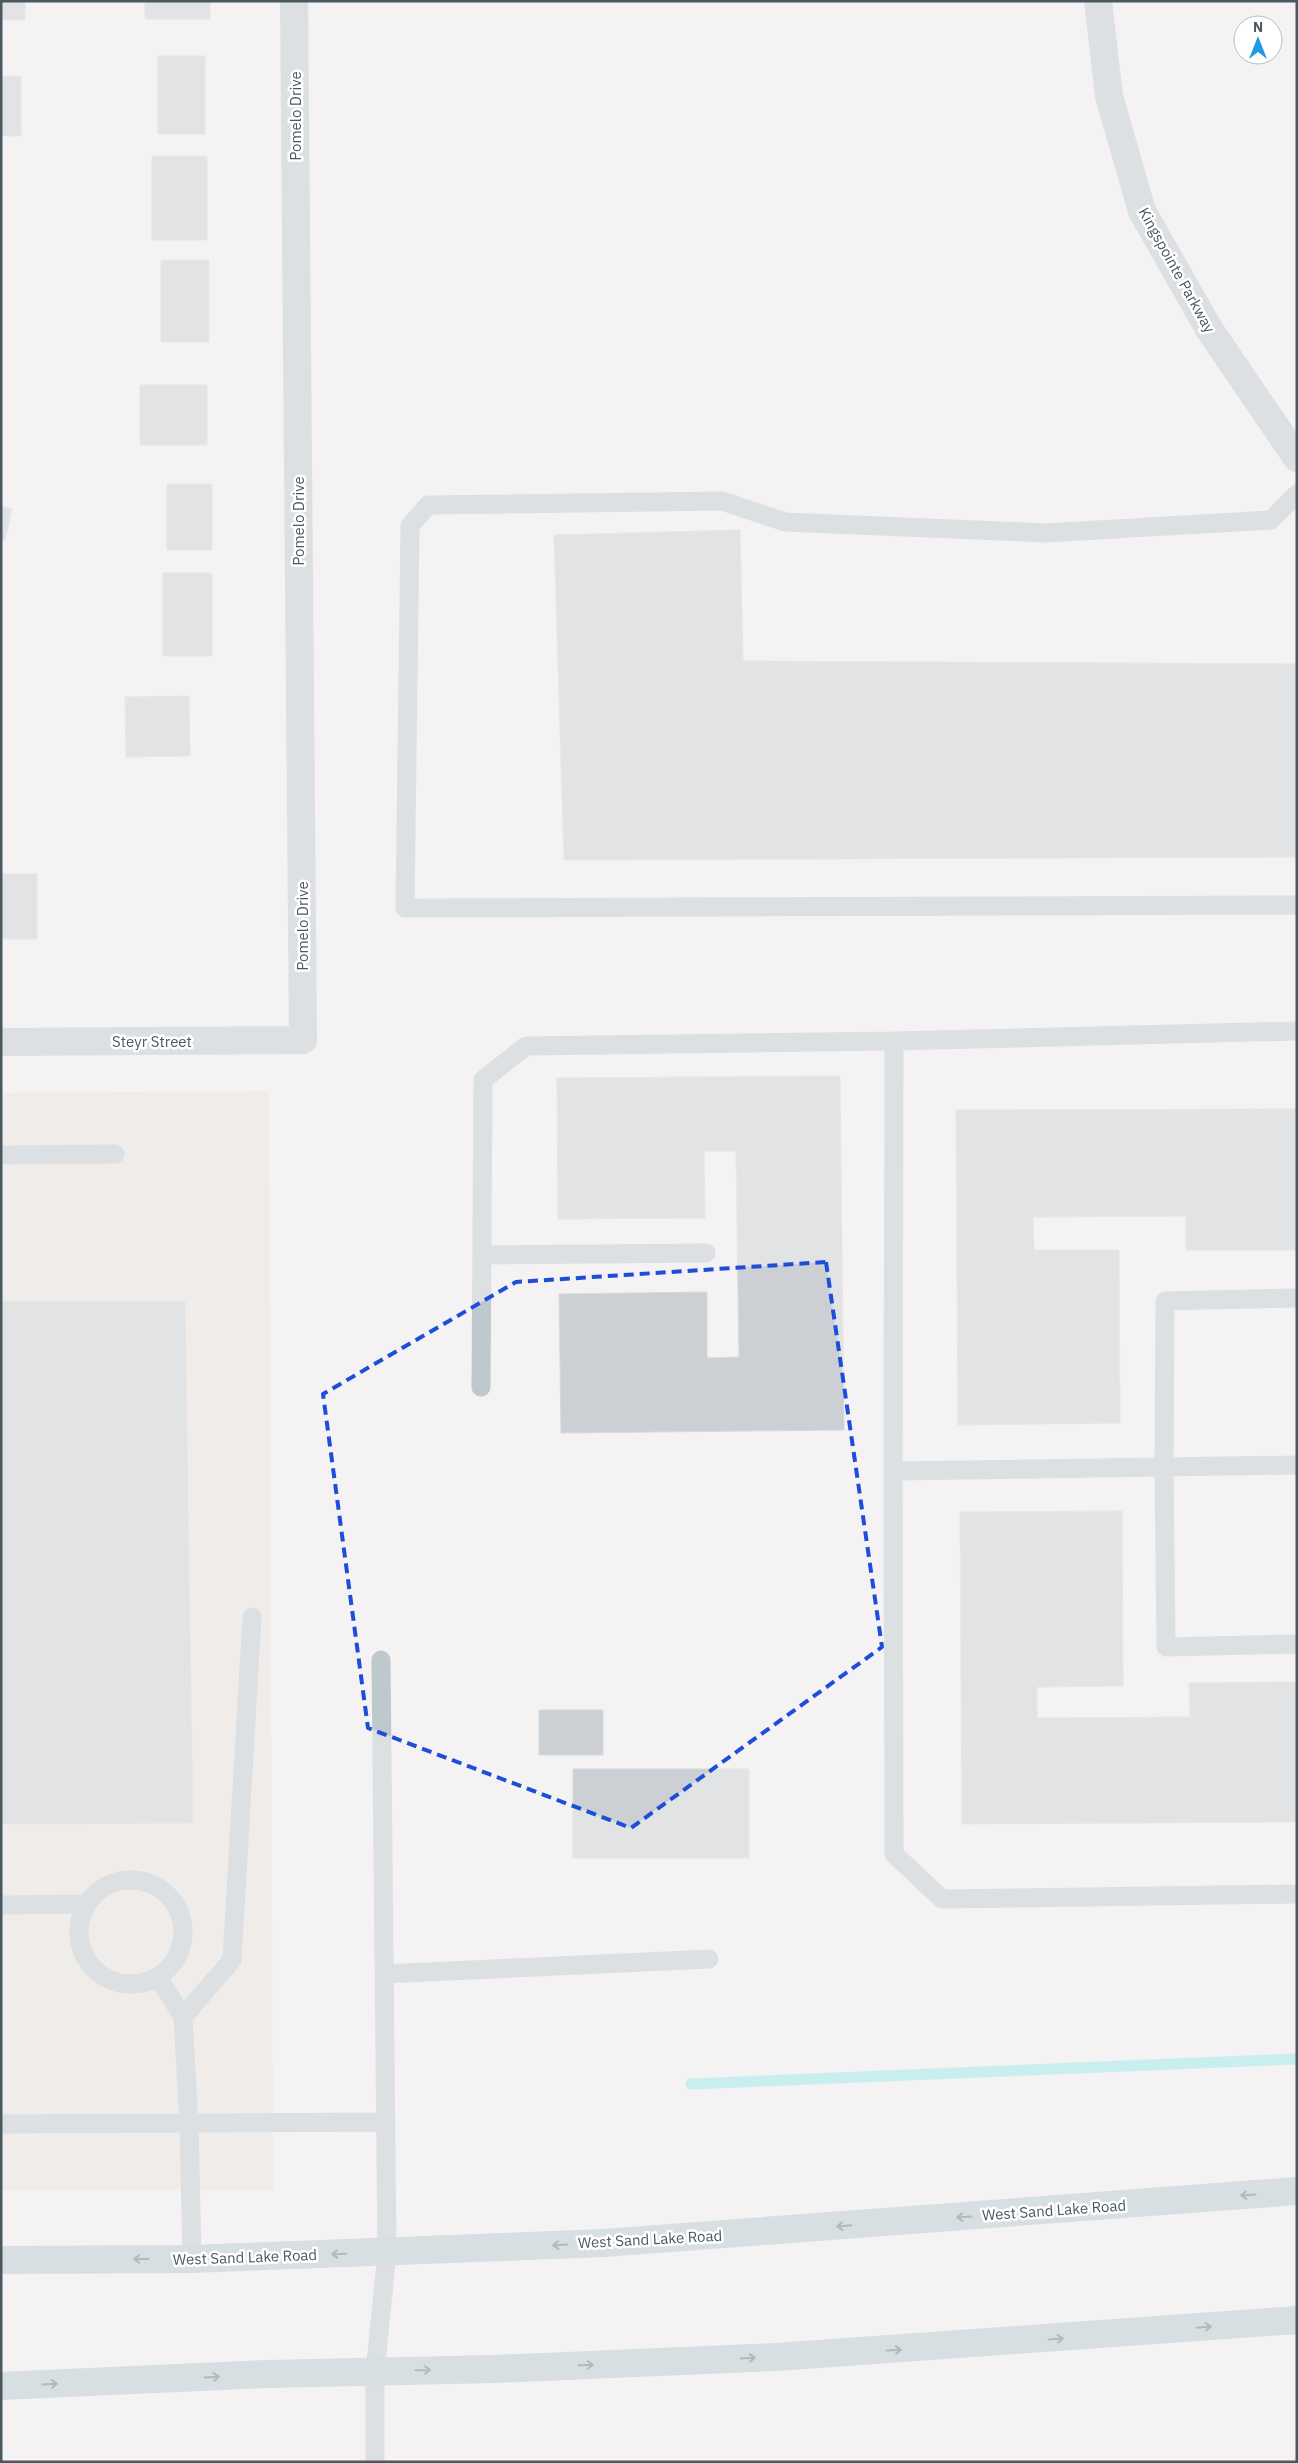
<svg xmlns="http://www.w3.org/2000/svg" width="1298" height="2463" font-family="'IBM Plex Sans',sans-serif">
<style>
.commercial{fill:#eae5e0}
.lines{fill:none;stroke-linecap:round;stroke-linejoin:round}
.stream{stroke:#92e9ea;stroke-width:11}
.building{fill:#ccd0d4;stroke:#d6d9dd}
.service{stroke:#bec9ce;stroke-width:19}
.minor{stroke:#bec9ce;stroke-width:28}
.primary{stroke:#b3c7cf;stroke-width:28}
.oneway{stroke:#64747b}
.marked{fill:none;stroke:#1d4ed8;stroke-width:4;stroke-dasharray:10 6;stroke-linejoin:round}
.labels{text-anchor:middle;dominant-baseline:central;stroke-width:5;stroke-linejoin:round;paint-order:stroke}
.street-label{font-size:15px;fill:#4a595f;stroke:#fff}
</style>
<rect width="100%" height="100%" fill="#f4f2f2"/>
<path class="commercial" d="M269,1091L273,2190H1V1093Z"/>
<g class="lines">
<path class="stream" d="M691,2084L1297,2059"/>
</g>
<path class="building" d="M1,1H25V20H1Z
M145,1H210V19H145Z
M158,56H205V134H158Z
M1,76H21V136H1Z
M152,156H207V240H152Z
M161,260H209V342H161Z
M140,385H207V445H140Z
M167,484H212V550H167Z
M1,506L12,509L5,541L1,540Z
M740,530L743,661L1297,664V857L564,860L554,535Z
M163,573H212V656H163Z
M189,696L190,756L126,757L125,697Z
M1,874H37V939H1Z
M840,1076L844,1430L561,1433L559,1294L707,1292V1358L739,1357L736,1151H704L705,1218L558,1219L557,1078Z
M1297,1109V1250H1186V1216L1033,1217L1034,1250H1119L1120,1423L958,1425L956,1110Z
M1,1301H185L193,1823L1,1824Z
M1122,1511L1123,1686L1037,1687V1718L1190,1717L1189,1683L1297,1682V1822L962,1824L960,1512Z
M539,1710H603V1755H539Z
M573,1769H749V1858H573Z"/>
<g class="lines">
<path class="service" d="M1297,494L1271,520L1045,533L785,522L722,501L428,505L410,526L405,908L1297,905
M894,1041L1297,1031
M1,1155L115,1154
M482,1255L706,1253
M1297,1298L1165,1301L1164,1467L1166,1647L1297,1644
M481,1387L483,1080L526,1046L894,1041L893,1471
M1297,1465L893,1471L894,1854L942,1899L1297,1894
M79 1932a52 52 0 1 1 104 0a52 52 0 1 1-104 0Z
M1,1905L87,1904
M384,1974L709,1959
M158,1977L183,2017L189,2124L192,2259
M183,2017L232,1960L252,1617
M1,2124L385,2122
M375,2462V2372L387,2253L381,1660"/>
<path class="minor" d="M1098,1L1109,96L1142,211L1209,329L1297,458
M1,1042L303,1040L294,1"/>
<path class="primary" d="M1,2260L192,2259L604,2243L1297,2191
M1,2386L267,2374L495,2369L776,2357L1297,2320"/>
</g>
<defs><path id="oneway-shaft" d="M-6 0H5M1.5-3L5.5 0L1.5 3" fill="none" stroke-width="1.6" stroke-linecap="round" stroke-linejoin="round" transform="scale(1.25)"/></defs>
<g class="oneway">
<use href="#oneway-shaft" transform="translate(1248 2195) rotate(176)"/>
<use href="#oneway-shaft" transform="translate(964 2217) rotate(176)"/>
<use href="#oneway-shaft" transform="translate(844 2226) rotate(175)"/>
<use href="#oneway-shaft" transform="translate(560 2245) rotate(177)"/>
<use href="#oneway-shaft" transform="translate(339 2254) rotate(178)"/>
<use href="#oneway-shaft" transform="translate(141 2259) rotate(180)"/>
<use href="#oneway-shaft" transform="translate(1204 2327) rotate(-5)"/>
<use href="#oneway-shaft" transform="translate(1056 2339) rotate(-4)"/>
<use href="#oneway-shaft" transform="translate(894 2350) rotate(-3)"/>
<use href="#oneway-shaft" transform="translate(748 2358) rotate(-3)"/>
<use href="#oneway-shaft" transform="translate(586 2365) rotate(-2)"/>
<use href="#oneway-shaft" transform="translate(423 2370) rotate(-1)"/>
<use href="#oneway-shaft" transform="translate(212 2377) rotate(-3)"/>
<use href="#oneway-shaft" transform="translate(50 2384) rotate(-3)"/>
</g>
<path d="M0 0H1298V2463H0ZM826,1262L882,1647L631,1828L368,1728L323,1394L516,1282Z" fill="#f4f2f2" fill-opacity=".55" fill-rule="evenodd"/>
<path class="marked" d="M826,1262L882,1647L631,1828L368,1728L323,1394L516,1282Z"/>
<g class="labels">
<g class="street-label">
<text transform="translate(295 116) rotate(-90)">Pomelo Drive</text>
<text transform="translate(1177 270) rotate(61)">Kingspointe Parkway</text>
<text transform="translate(298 521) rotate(-90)">Pomelo Drive</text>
<text transform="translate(302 926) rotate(-90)">Pomelo Drive</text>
<text x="152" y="1041">Steyr Street</text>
<text transform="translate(1054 2210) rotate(-4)">West Sand Lake Road</text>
<text transform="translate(650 2239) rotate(-3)">West Sand Lake Road</text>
<text transform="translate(245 2257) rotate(-2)">West Sand Lake Road</text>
</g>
</g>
<rect width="1298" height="2463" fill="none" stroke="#4a595f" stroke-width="5"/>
<g transform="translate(1258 40)"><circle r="24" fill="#ffffff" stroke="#b7bdbf"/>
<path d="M0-4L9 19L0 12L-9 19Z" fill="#219bdf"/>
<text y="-8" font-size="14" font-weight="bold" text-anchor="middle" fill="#4a595f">N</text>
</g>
</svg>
